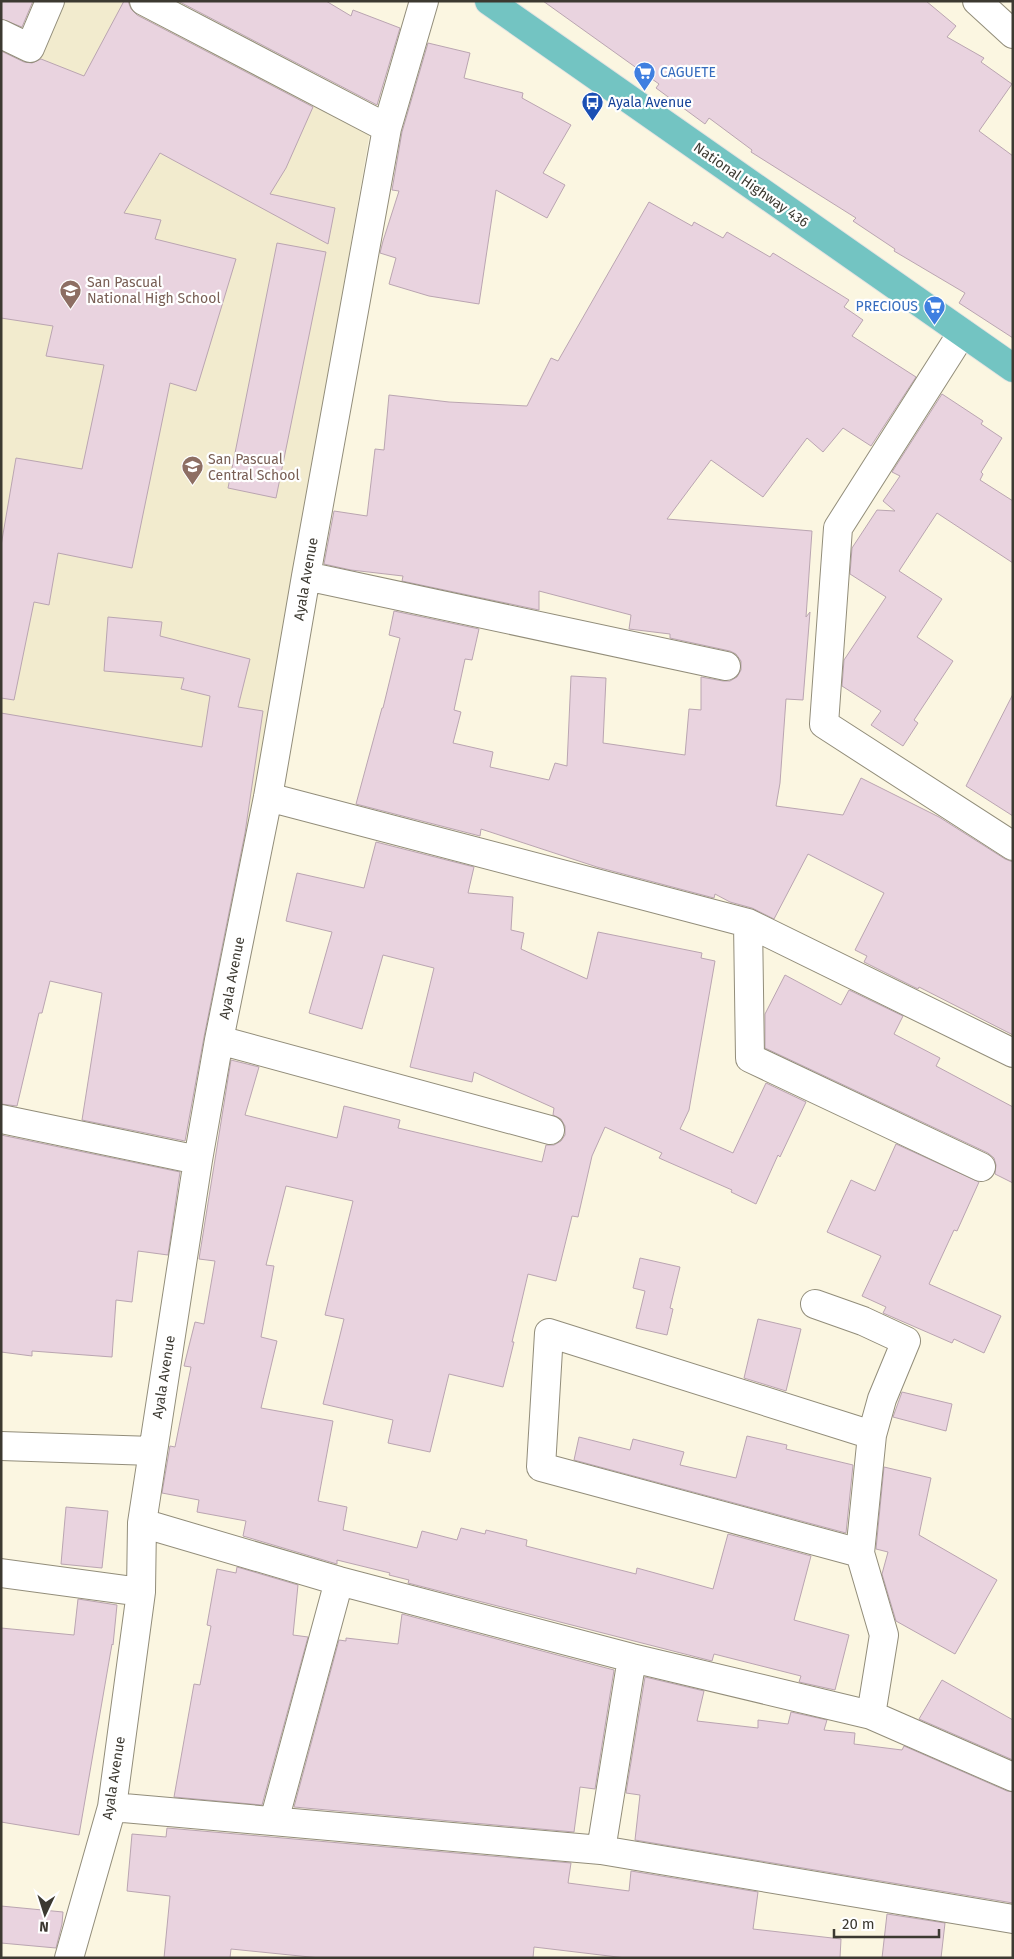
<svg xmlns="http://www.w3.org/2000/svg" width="1014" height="1959" font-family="'Fira Sans',sans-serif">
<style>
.built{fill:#f2ebce}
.building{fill:#e9d3df;stroke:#baa5b1}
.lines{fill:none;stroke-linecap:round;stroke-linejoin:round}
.street-casing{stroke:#928d7a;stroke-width:30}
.primary-casing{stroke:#e4e3e2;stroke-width:30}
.street{stroke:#fff;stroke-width:28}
.primary{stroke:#73c4c2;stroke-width:28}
.labels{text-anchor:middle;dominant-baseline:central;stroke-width:4.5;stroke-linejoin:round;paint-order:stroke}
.shop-label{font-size:14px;fill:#366cbe;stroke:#fff;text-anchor:start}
.transit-label{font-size:14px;fill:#164399;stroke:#fff;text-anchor:start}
.street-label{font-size:14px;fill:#3c3931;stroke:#fff}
.education-label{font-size:14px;fill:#785e54;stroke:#fff;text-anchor:start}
</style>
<rect width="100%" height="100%" fill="#fbf6e1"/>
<path class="built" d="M64,1H125L371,126L236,914L1,872V39L35,55Z"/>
<path class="building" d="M1,1H33L22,27L1,19Z
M124,1H128L131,9L137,15L313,107L286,168L270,194L335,208L328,244L160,153L124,213L161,220L155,239L236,259L196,391L170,383L132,568L58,553L49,605L34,602L14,700L1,698V546L16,458L82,469L104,365L46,356L53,326L1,318V51L24,62L32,63L41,59L84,76Z
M178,1H326L351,16L353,10L400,28L377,105Z
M543,1H926L956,26L947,37L984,58L981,62L1012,84L979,131L1013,156V338L959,303L965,293L894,251L895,249L853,221L856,218L751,152L752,150L709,118L705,124L656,88L659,84Z
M428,43L470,53L464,78L523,93L522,98L571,125L543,173L565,185L547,218L496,190L479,304L429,296L389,284L396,258L380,253L383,241L399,191L392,190L402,132Z
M649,202L692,226L694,222L723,238L727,232L770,257L773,253L849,300L844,307L863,320L852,336L916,377L871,446L843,428L823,452L807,438L763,497L711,460L667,519L812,531L806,617L810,612L803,700L786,699L780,783L776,806L843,815L861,778L939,817L1005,859L1013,862V1035L919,987L918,989L864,962L867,956L855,950L884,893L808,854L774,919L752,908L730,902L715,894L714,898L597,867L481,829L480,836L356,804L382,708H383L400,638L389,635L394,611L479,629L472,660L465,659L454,710L461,712L453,743L493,752L490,767L549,780L555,763L567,766L571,676L606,678L603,743L685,755L689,709L701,710V677L723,681H730L737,677L741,670V661L736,654L730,651L670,638V634L629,629L631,615L539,591V610L402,581L403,576L351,570L324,564L334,511L367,516L375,449L384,450L389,395L449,402L527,406L551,358L558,361Z
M277,243L326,252L276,498L228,488Z
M942,394L983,421L981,424L1002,438L981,472L983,474L980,480L1013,501V563L937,513L899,571L942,599L917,637L953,661L914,720L918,723L903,746L871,725L881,711L842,686L844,660L886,597L850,574L852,548L877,510L895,511L883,501L900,476L892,472Z
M108,617L162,622L160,636L250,659L238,707L263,711L245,833L204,1037L185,1141L82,1120L102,993L50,981L42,1013H39L17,1106L1,1104V713L202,747L210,696L181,689L184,678L104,671Z
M1013,694V816L966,786Z
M376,842L474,867L468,893L513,897L511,930L524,933L521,949L587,979L598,932L702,953L701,958L715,961L689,1110L680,1129L733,1153L766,1083L806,1102L780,1157L778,1155L756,1204L731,1192L732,1190L659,1158L662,1153L605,1127L592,1156L578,1217L572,1216L556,1281L528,1274L512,1342H514L503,1387L449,1374L430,1452L388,1443L393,1420L323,1404L344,1319L325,1315L353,1201L286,1186L266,1265L274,1266L261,1337L277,1341L261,1408L333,1421L318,1501L347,1507L343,1530L417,1548L422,1531L457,1540L461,1528L485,1534L486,1530L527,1540L526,1546L636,1574L637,1568L713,1589L728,1534L811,1556L794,1620L849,1635L835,1690L799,1682L801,1676L714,1654L712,1661L408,1583L409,1580L389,1575L390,1573L337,1560V1564L243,1536L246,1521L197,1512L199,1500L162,1493L170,1446L175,1447L191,1367L184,1366L195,1322L204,1324L215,1261L199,1259L231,1060L259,1067L245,1115L337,1138L344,1106L400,1120L398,1128L542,1162L546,1145H554L561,1141L565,1135V1126L561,1119L553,1115L554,1108L474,1072L472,1082L410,1067L434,968L383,955L362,1029L309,1013L332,932L286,921L297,873L364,888Z
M785,975L841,1005L849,990L903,1016L894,1034L940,1058L936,1066L1013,1107V1183L995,1174L996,1165L994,1158L988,1153L765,1048V1014Z
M1,1135L180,1172L168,1255L138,1251L132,1302L116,1300L112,1357L32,1351V1356L1,1352Z
M896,1144L979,1182L957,1231L954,1230L929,1284L1001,1316L984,1353L954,1339L952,1343L883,1313L886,1307L862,1296L881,1256L827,1232L851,1180L875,1191Z
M640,1258L680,1267L670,1308L673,1309L667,1335L636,1328L645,1291L633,1288Z
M758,1319L801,1329L786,1391L744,1378Z
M902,1392L952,1404L946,1431L893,1417Z
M747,1436L787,1445L786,1449L853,1465L846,1533L574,1460L579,1437L630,1450L633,1439L684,1452L680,1465L736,1478Z
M884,1467L931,1478L919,1535L997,1580L955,1654L896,1621L882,1574L888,1552L876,1549Z
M66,1507L108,1511L102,1568L61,1564Z
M237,1567L298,1585L293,1635L308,1637L262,1805L174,1797L194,1684L200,1685L211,1626L207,1625L217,1569L236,1573Z
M78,1599L117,1605L113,1645L112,1644L79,1835L1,1822V1628L74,1635Z
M402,1614L614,1670L595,1789L580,1787L574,1832L294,1807L339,1640L346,1641V1638L398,1644Z
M645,1677L704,1691L697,1721L758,1728V1720L788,1724L791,1712L827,1720L824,1730L855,1733L854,1744L902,1750L904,1746L1007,1791L1013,1792V1903L635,1840L640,1795L626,1793Z
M942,1680L1013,1720V1760L919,1719Z
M167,1828L571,1863L568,1883L629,1891L631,1871L758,1892L753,1929L841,1939L840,1958H626L534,1947L533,1958H320L231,1949L230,1958H164L170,1896L127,1891L132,1834L166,1837Z
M1,1906L63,1912L62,1924L56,1948L1,1943Z
M887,1914L945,1923L941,1958H882Z"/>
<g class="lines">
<defs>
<path id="street" d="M144,1L387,128
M977,1L1013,34
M1,34L30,48L50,1
M962,333L838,528L824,724L1013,846
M306,576L726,666
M268,797L748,923L1013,1053
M748,923L750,1058L981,1167
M219,1040L550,1130
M1,1119L198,1160
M815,1304L863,1321L906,1341L882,1399L872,1435L860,1553L884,1635L871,1715L1013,1777
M1,1446L153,1451
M142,1523L339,1581L632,1658L871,1715
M860,1553L541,1467L549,1333L872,1435
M1,1573L141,1592
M112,1807L601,1850L1013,1919
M274,1821L339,1581
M601,1850L632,1658
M69,1958L112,1807L141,1592L142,1523L198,1160L219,1040L268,797L306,576L387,128L424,1"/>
<path id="primary" d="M489,1L1013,368"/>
</defs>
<use href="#street" class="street-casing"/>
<use href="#primary" class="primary-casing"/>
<use href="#street" class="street"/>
<use href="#primary" class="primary"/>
</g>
<defs>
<symbol id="supermarket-pin" viewBox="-11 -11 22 30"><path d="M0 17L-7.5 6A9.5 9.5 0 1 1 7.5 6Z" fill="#3f7fe0" stroke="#fff"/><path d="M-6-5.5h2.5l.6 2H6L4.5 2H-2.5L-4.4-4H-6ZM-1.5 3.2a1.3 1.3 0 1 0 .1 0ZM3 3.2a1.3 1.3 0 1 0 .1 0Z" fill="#fff"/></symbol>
<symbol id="bus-pin" viewBox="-11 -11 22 30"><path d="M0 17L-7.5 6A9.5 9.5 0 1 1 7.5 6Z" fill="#1a4fb4" stroke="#fff"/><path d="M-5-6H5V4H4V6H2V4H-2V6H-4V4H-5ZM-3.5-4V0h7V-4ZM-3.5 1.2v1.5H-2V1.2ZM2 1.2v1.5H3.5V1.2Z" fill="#fff"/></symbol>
<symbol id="school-pin" viewBox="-11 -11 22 30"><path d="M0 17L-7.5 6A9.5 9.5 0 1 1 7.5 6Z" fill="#8d6e63" stroke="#fff"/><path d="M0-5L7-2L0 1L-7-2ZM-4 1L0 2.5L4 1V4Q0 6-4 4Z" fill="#fff"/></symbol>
</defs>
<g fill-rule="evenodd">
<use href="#supermarket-pin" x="632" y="60" width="25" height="34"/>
<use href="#bus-pin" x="580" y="90" width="25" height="34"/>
<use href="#school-pin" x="58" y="278" width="25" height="34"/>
<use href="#supermarket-pin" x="922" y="294" width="25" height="34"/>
<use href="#school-pin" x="180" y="454" width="25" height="34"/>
</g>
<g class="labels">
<g class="shop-label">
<text x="660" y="72">CAGUETE</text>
<text x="918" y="306" text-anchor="end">PRECIOUS</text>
</g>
<g class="transit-label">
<text x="608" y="102">Ayala Avenue</text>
</g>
<g class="street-label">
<text transform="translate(751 185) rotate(35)">National Highway 436</text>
<text transform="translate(306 579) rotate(-80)">Ayala Avenue</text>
<text transform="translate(232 978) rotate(-79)">Ayala Avenue</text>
<text transform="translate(164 1377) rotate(-81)">Ayala Avenue</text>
<text transform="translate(114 1778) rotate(-81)">Ayala Avenue</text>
</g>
<g class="education-label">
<text x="87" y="282">San Pascual<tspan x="87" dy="16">National High School</tspan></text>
<text x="208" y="459">San Pascual<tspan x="208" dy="16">Central School</tspan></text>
</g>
</g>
<rect width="1014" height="1959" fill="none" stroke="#3c3931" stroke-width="5"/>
<g transform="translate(45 1914) rotate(184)" stroke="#ffffff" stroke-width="4" paint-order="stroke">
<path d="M0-4L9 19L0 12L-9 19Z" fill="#3c3931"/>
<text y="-8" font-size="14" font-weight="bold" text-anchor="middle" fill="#3c3931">N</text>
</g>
<path d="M834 1929v8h105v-8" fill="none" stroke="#3c3931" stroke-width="2.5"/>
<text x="842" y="1929" font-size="15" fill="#3c3931" stroke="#ffffff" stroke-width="4" paint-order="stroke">20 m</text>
</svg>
